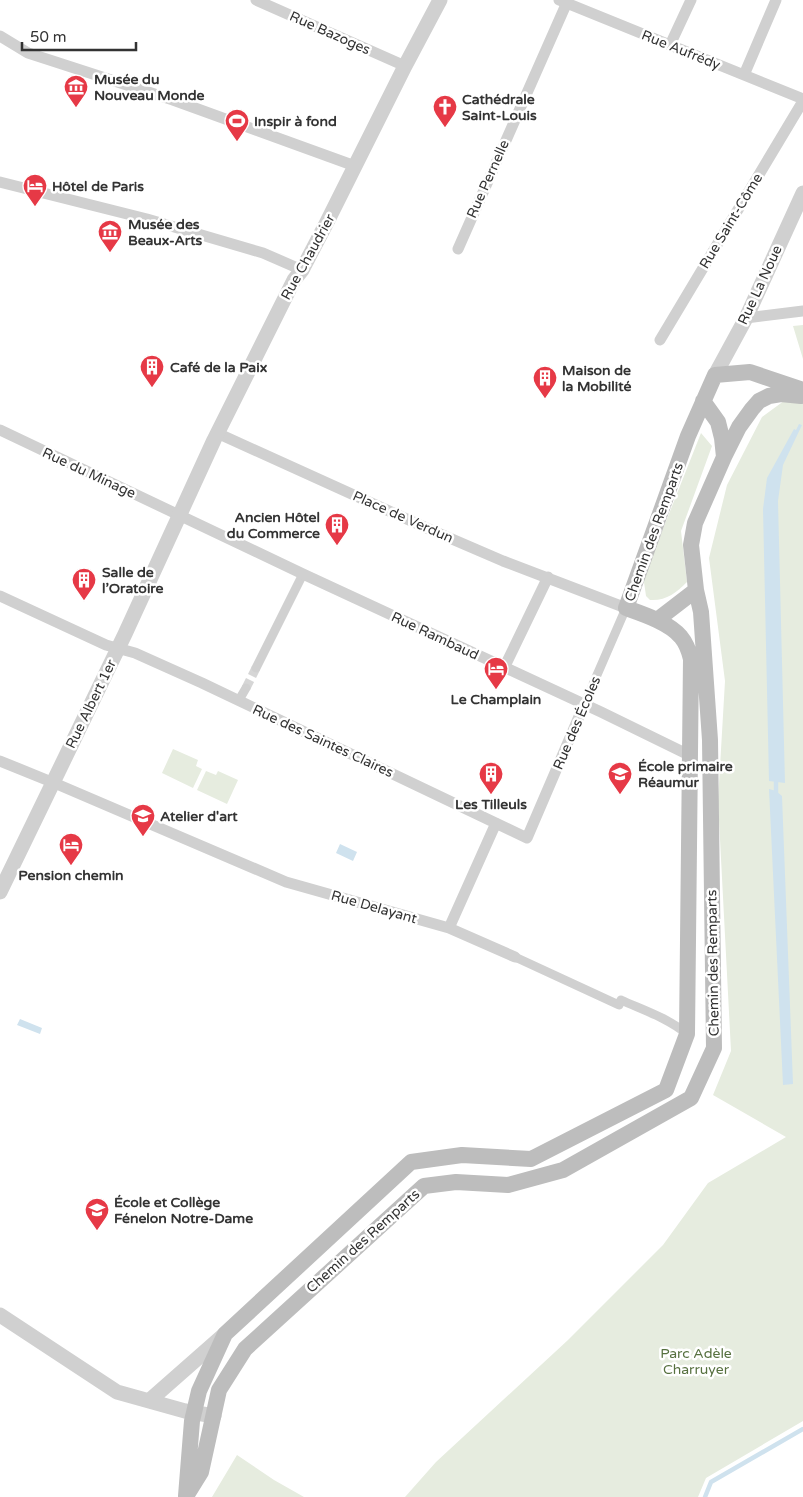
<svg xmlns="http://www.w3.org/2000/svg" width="803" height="1497" font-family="'Varela Round',sans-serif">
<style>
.green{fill:#e6ecdf}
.water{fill:#cfe2ee}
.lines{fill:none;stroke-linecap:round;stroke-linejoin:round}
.stream{stroke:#cfe2ee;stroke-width:4.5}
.pedestrian-tunnel{stroke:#d6d6d6;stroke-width:9;stroke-dasharray:9 4.5;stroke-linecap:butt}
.pedestrian{stroke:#d0d0d0;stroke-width:9}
.minor{stroke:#d0d0d0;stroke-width:11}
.tertiary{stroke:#d0d0d0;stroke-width:15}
.secondary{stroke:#bdbdbd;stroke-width:16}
.labels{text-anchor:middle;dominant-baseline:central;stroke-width:5;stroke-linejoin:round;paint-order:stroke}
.street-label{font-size:14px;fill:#333;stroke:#fff}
.poi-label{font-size:14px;font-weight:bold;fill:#333;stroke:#fff;text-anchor:start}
.park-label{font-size:14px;fill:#56703f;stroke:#fff}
</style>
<rect width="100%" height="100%" fill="#fff"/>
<path class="green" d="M803,325V359L793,326Z
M803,387V1421L706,1478L698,1497H405L436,1462L568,1340L663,1245L708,1183L786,1137L713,1095L731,1051L718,801L725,681L709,558L727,485L762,417Z
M701,433L712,446L681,531L687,582C676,593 666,601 650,600L646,596L643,575L659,539Z
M173,749L198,760L196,766L202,769L193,788L162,773Z
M206,771L216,775L218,771L238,780L227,804L197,790Z
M237,1455L274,1480L304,1497H212Z"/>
<path class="water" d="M799,424L802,425L783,465L778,501L785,783L769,781L763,509L767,478L794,429L796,430Z
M769,789L776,791L782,796L793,1084L783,1085Z
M340,844L357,852L353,861L336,853Z
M20,1019L42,1028L40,1034L17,1025Z"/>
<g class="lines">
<path class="stream" d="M776,778V796
M705,1497L711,1482L803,1429"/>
<path class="pedestrian-tunnel" d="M246,688L256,668"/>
<path class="pedestrian" d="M256,668L303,574
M239,700L246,688
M584,705L626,608
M515,957L619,1005L621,1000C643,1010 668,1018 687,1034"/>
<path class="minor" d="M256,0L405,66
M559,0L803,99
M0,36L28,53L173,100L355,166
M670,45L691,0
M744,75L776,0
M0,182L147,219L263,253L302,270
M458,249L568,0
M746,318L803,311
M660,340L803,101
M0,430L303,574L601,712L691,756
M217,433L431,530L503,561L626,608
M0,596L106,645L135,653L202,683L527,838L584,705
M504,668L548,577
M0,761L59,785L286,882L449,928L515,957
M449,928L496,823"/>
<path class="tertiary" d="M715,375L746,318L803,193
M0,892L125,634L214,440L294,280L302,270L326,224L405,66L440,0
M0,1315L117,1392L185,1411L214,1416
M150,1400L225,1334"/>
<path class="secondary" d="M703,401L718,422L722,438L724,457
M657,620L696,590
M188,1493L201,1472L219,1390L245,1349L424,1186L456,1182L508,1185L563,1170L691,1098L714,1048L710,740L701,612L696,590L691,545L695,523L724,457L739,427L752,409L759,401L769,396L781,394L801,396
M186,1496L192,1421L199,1391L225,1334L411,1162L462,1155L531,1159L666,1090L687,1034L691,659C689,651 686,643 681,637C670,623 643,614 626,608L688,436L715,375L750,372L803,390"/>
</g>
<defs>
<symbol id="museum-pin" viewBox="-11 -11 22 30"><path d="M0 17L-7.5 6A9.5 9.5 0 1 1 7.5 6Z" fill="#e63946" stroke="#fff"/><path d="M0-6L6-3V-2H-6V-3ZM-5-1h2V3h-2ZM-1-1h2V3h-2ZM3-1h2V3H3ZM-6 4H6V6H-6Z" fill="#fff"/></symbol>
<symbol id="church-pin" viewBox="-11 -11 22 30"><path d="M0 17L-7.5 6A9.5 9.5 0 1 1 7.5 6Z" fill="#e63946" stroke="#fff"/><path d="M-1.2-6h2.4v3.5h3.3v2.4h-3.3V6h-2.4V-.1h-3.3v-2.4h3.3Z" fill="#fff"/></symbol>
<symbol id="stadium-pin" viewBox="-11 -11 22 30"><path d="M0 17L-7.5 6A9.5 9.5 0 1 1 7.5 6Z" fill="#e63946" stroke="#fff"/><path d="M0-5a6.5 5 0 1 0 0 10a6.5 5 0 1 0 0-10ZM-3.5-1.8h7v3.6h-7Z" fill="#fff"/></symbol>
<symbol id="hotel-pin" viewBox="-11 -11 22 30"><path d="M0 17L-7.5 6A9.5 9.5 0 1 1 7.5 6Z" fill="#e63946" stroke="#fff"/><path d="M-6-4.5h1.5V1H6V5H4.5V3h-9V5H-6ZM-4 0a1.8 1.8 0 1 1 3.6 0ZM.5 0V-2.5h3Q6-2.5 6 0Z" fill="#fff"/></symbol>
<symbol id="building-pin" viewBox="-11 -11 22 30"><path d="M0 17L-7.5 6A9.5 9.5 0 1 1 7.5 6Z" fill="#e63946" stroke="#fff"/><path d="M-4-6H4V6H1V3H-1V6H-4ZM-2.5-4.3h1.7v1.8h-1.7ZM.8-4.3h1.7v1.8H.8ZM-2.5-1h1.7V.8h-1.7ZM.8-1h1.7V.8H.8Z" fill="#fff"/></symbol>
<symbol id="school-pin" viewBox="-11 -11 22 30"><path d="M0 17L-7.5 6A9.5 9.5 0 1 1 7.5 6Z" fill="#e63946" stroke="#fff"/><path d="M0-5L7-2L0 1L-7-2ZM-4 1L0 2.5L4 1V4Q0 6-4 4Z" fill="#fff"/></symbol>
</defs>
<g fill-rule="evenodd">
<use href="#museum-pin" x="62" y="73" width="28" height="38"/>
<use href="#church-pin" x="431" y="93" width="28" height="38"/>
<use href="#stadium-pin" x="223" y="107" width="28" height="38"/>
<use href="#hotel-pin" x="21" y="172" width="28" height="38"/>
<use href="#museum-pin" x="96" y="218" width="28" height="38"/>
<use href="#building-pin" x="138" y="353" width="28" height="38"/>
<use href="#building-pin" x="531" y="364" width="28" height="38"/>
<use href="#building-pin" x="323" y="511" width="28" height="38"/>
<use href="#building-pin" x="70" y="566" width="28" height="38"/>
<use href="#hotel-pin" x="482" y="655" width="28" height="38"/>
<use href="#building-pin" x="477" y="760" width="28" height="38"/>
<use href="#school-pin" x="606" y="760" width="28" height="38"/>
<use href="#school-pin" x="129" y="802" width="28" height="38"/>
<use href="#hotel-pin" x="57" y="831" width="28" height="38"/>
<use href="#school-pin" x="83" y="1196" width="28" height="38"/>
</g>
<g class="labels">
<g class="street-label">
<text transform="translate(330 33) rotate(24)">Rue Bazoges</text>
<text transform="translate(681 50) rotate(22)">Rue Aufrédy</text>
<text transform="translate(488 179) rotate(-66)">Rue Pernelle</text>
<text transform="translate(731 221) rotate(-59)">Rue Saint-Côme</text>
<text transform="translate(308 257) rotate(-61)">Rue Chaudrier</text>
<text transform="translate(760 285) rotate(-65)">Rue La Noue</text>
<text transform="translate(89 473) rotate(25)">Rue du Minage</text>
<text transform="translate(403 517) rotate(24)">Place de Verdun</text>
<text transform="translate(654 532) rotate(-70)">Chemin des Remparts</text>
<text transform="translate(435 636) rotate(25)">Rue Rambaud</text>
<text transform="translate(91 704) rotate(-64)">Rue Albert 1er</text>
<text transform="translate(577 723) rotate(-67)">Rue des Écoles</text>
<text transform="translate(323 741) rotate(25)">Rue des Saintes Claires</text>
<text transform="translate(374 907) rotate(16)">Rue Delayant</text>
<text transform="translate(713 963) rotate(-91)">Chemin des Remparts</text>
<text transform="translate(363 1241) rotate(-42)">Chemin des Remparts</text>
</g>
<g class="poi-label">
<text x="94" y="79">Musée du<tspan x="94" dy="16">Nouveau Monde</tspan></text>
<text x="462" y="99">Cathédrale<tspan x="462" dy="16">Saint-Louis</tspan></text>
<text x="254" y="121">Inspir à fond</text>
<text x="52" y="186">Hôtel de Paris</text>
<text x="128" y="224">Musée des<tspan x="128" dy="16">Beaux-Arts</tspan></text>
<text x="170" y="367">Café de la Paix</text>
<text x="562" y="370">Maison de<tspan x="562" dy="16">la Mobilité</tspan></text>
<text x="320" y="517" text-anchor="end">Ancien Hôtel<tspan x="320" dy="16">du Commerce</tspan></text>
<text x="102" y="572">Salle de<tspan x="102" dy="16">l’Oratoire</tspan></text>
<text x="496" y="699" text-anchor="middle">Le Champlain</text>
<text x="638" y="766">École primaire<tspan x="638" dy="16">Réaumur</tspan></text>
<text x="491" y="804" text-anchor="middle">Les Tilleuls</text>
<text x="160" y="816">Atelier d'art</text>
<text x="71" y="875" text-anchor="middle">Pension chemin</text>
<text x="114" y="1202">École et Collège<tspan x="114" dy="16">Fénelon Notre-Dame</tspan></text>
</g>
<g class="park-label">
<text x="696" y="1353">Parc Adèle<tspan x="696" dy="16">Charruyer</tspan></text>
</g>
</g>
<path d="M22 42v8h114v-8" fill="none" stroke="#333333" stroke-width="2.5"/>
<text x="30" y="42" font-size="15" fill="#333333" stroke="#ffffff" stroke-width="4" paint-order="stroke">50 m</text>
</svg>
